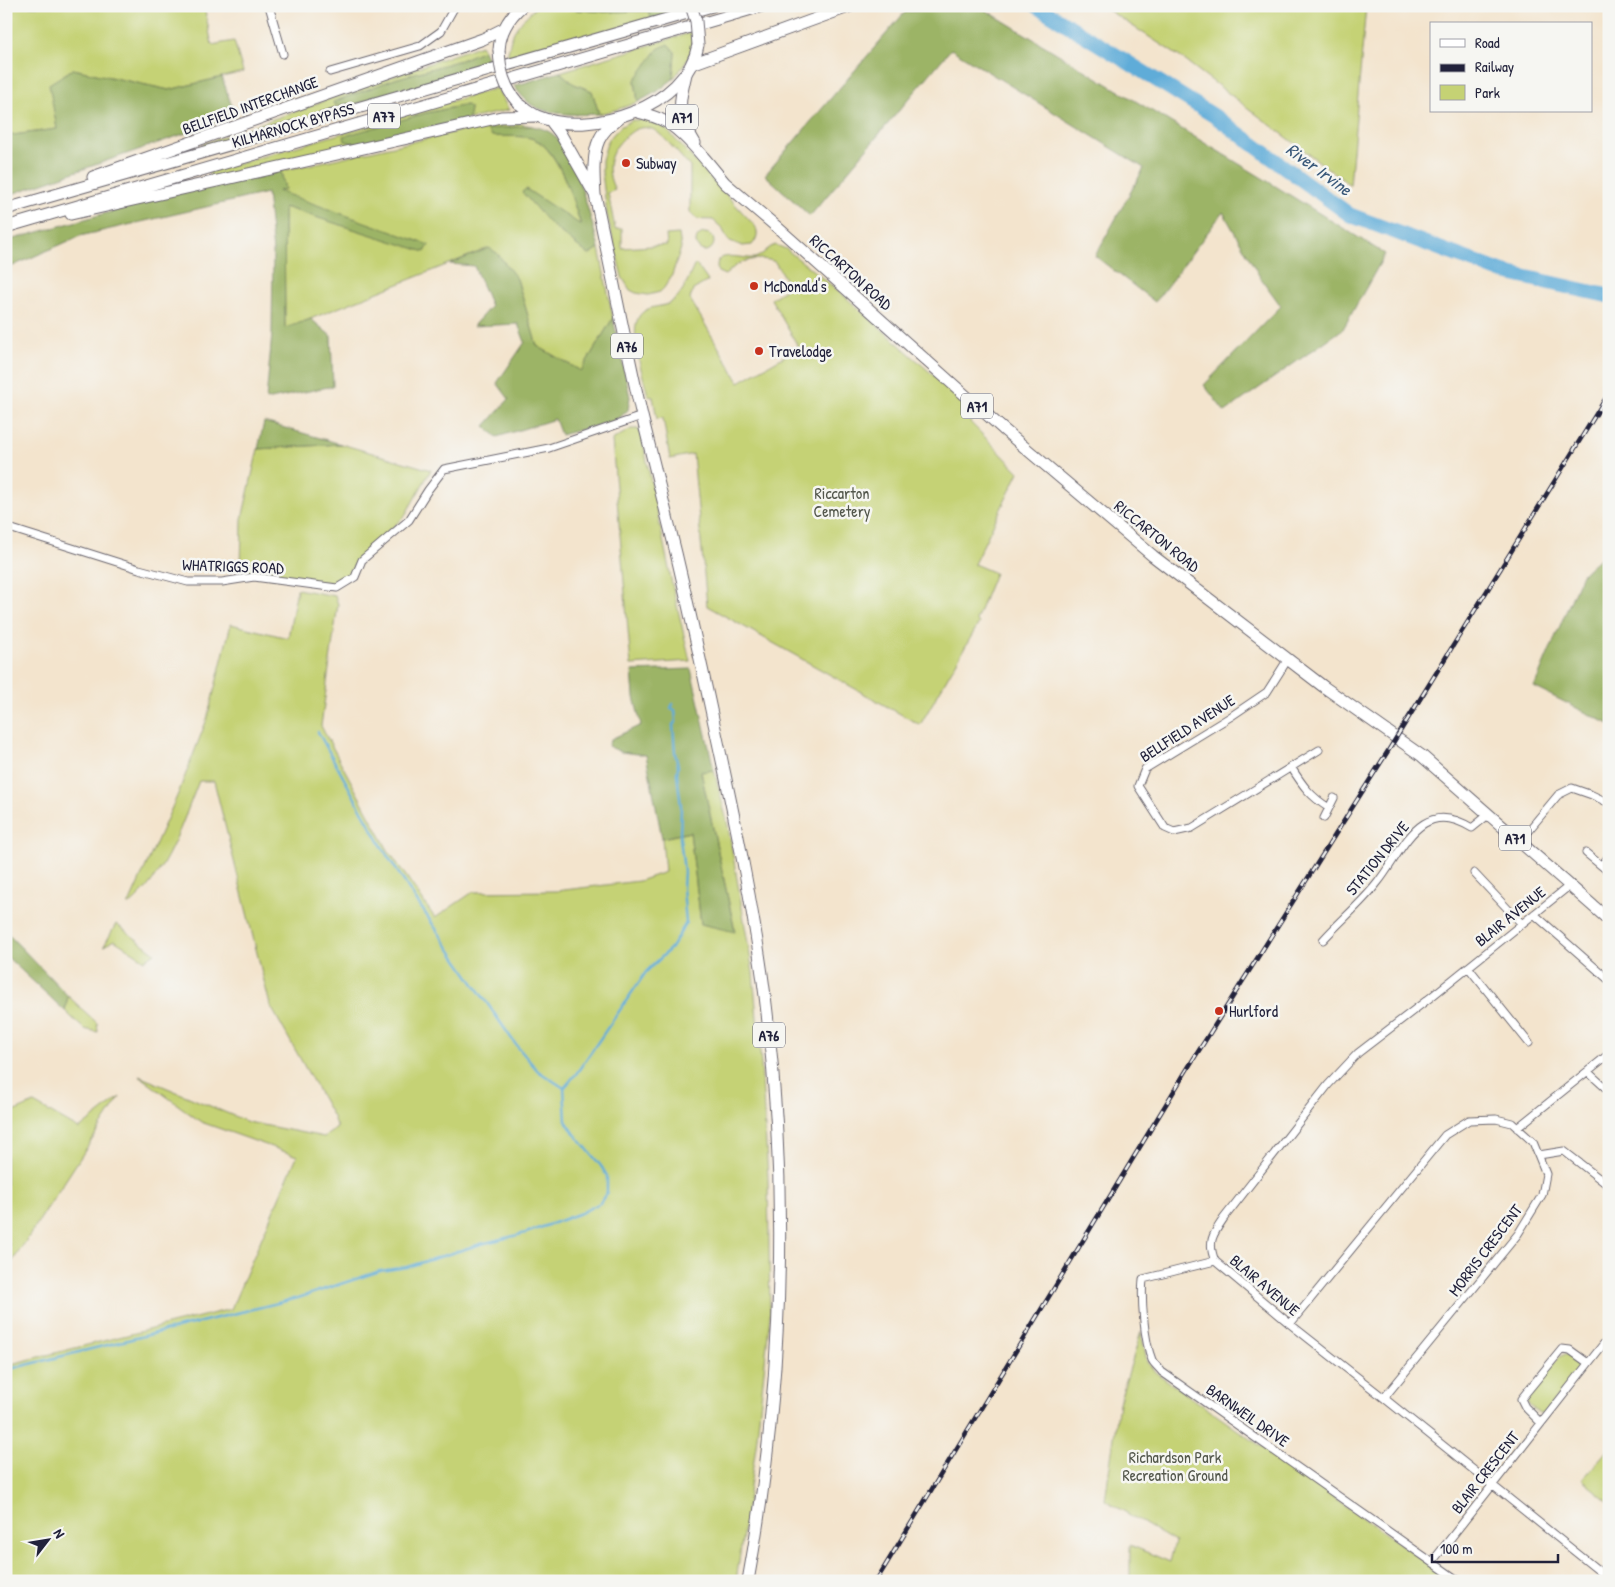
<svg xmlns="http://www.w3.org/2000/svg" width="1615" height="1587" font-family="'Patrick Hand',sans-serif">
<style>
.green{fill:#c5d274;stroke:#747a58}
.forest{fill:#9cb466;stroke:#5f6b50}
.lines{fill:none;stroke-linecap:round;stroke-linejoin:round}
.stream{stroke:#5eacd8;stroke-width:2.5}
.river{stroke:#5eacd8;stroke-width:15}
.minor-casing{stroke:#6b666e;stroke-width:9}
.primary-casing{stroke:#6b666e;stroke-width:13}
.trunk-casing{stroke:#6b666e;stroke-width:13}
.minor{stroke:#fff;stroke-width:7}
.primary{stroke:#fff;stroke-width:11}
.trunk{stroke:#fff;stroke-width:11}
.rail-casing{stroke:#22223b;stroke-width:4.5}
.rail{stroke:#f6f6f2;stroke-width:2.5;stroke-dasharray:8;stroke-linecap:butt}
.trunk-bridge-casing{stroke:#6b666e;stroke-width:13;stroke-linecap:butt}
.trunk-bridge{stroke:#fff;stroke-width:11}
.poi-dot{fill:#c8321e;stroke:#f6f6f2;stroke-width:2}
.labels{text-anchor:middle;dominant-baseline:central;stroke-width:5;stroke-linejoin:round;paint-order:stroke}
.shield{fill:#f6f6f2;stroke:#626272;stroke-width:1}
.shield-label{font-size:15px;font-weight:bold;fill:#22223b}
.street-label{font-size:16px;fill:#22223b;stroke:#f6f6f2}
.poi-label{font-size:16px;fill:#22223b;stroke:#f6f6f2;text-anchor:start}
.park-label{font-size:16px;fill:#53574c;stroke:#f6f6f2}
.water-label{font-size:18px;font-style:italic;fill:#3a597a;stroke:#f6f6f2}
</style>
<rect width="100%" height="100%" fill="#f6f6f2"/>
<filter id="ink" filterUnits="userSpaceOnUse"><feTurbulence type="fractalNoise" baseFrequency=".02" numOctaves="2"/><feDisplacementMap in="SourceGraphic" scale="10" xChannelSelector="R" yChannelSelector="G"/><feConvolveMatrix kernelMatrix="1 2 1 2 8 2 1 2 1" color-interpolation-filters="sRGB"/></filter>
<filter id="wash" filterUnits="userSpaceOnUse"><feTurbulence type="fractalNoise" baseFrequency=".0096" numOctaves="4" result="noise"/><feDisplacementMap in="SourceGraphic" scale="20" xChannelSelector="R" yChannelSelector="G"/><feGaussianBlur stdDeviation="1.12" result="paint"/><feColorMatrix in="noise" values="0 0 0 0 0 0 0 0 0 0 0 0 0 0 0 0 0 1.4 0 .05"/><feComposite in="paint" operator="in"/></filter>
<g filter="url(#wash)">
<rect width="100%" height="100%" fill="#f3e4cd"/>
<path class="green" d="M6,6H204L212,45L234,41L243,72L169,90L73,69L50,84L57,129L6,136Z
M537,6H566L568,9L605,12L648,11L652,19L507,60C511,30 515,27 537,6Z
M1102,6H1155L1156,9L1160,6H1366L1350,185L1183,59Z
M693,32C694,54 686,63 673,79L675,52L635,80L638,102L619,109L599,114L592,91L574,84L560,72Z
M481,45L484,50L461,60L395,79L333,102L335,105L356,104L204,148L203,144Z
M497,88L509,110L469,119L470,107L466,105L426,113L346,141L357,144L210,178L209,172Z
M632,120H648L665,128L755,226C759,233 757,239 752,245L742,246L728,240L722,228L713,220C703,219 696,222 690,212V167C683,159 660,131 652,129C644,126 636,128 630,133C610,148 603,167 615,190L608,193L615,229H622V248L667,245L666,235L679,234L681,248L672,275L664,288L660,292L648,295L636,293L630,290L622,277L607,214L602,172V160L608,140L620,127Z
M506,121L532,126L487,129L492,136C503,137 525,135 534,139C559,150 573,201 581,226L526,189L549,223L589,255L599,248L613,318L581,371L537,346L517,279L489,248L285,329L284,207L426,251L277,191L285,189L281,171Z
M696 242a9 9 0 1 1 18 0a9 9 0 1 1-18 0Z
M776,245L786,249L841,293L976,413L970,422L1019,472L974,564L995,573L976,620L979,623L920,725L707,606L693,454L670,459L663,418L657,419L653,397L648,396C644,377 625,325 643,312C649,307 657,307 665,305C681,300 687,281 694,266L696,264L708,281L693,290L690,299L739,382L799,348L771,299L786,289L785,279L775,262C765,257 748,259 738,264C733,267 729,272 725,275L718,272C711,247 744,260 755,258C764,255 767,247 776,245Z
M631,429H638L642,437L672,584L690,661L631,665L612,440Z
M341,444L431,470L404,517L357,560L346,579L334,583L241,574L242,519L258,449Z
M297,589L335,596L338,604L321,726L388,850L435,918L473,892L556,891L639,881L665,872L662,838L690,832L701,924L735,931L701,772L714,770L728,826L753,973L761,1063L768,1178L770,1315L756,1446L736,1581H6V1363L7,1365L231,1309L297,1156L201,1122L139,1076L248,1122L324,1137L337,1128L333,1117L270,1005L214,781H199C181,825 167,875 128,906L178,794L207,719L231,624L288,638Z
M116,924L155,953L145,960L114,940L104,946Z
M68,996L97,1023L98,1032L84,1029L65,1011Z
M120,1097L18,1253L6,1271V1248L9,1244L10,1245L6,1241V1115L34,1103L79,1129Z
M1141,1332L1147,1361L1155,1372L1453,1581H1130V1545L1170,1562L1175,1542L1105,1500L1119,1403Z
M1565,1354C1572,1357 1580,1359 1581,1368L1543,1414H1539L1528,1404L1527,1399L1559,1357Z
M1609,1448V1502L1582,1480Z"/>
<path class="forest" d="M566,6H684L685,8L652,19L648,11L605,12L568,9Z
M957,6H979L1264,179L1385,254L1343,329L1225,412L1204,385L1281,306L1260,277L1223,212L1155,302L1095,256L1144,168L951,49L810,216L765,175L905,12Z
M668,44L675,52L673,79L658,91L638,102L635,80L658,49Z
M484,50L491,66L356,104L335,105L333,102L395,79L461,60Z
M73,69L169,90L222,77L235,116L6,196V136L57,129L49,84Z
M560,72L574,84L592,91L599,114C579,115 542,116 527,101C522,97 518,91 514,86Z
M466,105L470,107L469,119L357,144L345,141L344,136L426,113Z
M532,126C541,128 549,130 556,137C576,158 591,220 599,248L589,255L549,223L522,192L526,189L581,225C573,201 559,149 534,139C524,135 503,137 492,136L487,129Z
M281,171L285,189L278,191L429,245L425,252L284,207L285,328L311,319L331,336L333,386L266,400L272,334L273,252L267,193L80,236L6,269V241L189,190Z
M489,248L497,253L517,279L537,346L581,371L613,318L630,397L628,410L617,420L561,435L555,419L497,437L485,426L509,399L497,383L525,342L518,324L473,326L491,306L474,266L450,264Z
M264,422L341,444L258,449Z
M1609,549V579L1602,601L1609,614V724L1534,687L1582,574Z
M691,669L714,770L701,772L735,932L701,924L690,832L662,838L646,755L621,752L608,746L611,739L641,725L634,697L632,671Z
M6,932L68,996L65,1011L6,956Z"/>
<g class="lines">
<path class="stream" d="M564,1088L576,1074L646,972L671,948L686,923L683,888L684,871L680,838L681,806L677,774L678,766L675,753L673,725L676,721L675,710L671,708L673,704
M6,1370L298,1298L380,1271L407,1267L481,1244L526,1233L581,1213L600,1203L607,1192V1176L601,1166L574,1133L566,1121L564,1088L538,1071L516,1045L414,897L385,852L318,732"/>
<path class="river" d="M1037,6L1216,117L1350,215L1502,272L1609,296"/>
</g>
</g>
<g filter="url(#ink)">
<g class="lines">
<defs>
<path id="minor" d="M269,6L283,54
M330,72L420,46L441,31L455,6
M6,527L139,569L188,582H222L254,577L337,588L355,577L362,560L409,520L428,490L444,469L549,448L642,416
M1288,659L1267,692L1230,717L1145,769L1138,786L1165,828L1174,832L1192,828L1319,750
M1291,767C1303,786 1310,796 1329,808
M1324,818L1334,798
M1519,842L1558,795L1572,788L1592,795L1609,803
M1586,853L1609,872
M1602,865L1609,856
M1474,873L1522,924
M1569,886L1431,997L1358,1053L1328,1085L1224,1218C1213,1234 1207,1242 1215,1261L1290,1324L1384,1398L1609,1579
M1534,914L1609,980
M1323,940C1341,920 1362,903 1378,882C1404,849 1420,796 1472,828L1488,815
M1468,967L1529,1043
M1608,1015L1609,1014
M1588,1072L1609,1091
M1517,1128L1609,1054
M1539,1155L1564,1151L1609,1186
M1215,1261L1143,1279C1141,1299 1144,1340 1152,1360C1154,1364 1159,1368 1162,1372L1459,1581
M1290,1324L1445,1135L1469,1120L1496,1119L1512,1123L1533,1142L1546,1174L1542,1195L1518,1234L1384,1398
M1541,1423L1525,1407L1521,1399L1562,1349L1570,1350L1588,1363
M1432,1562L1609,1337"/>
<path id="primary" d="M686,74C678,108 677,113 695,143
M635,111C647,115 660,117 671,125C691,140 709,164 725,183L778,228L1003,429L1153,556L1324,687L1422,756L1609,920"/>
<path id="trunk" d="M499,50C500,32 508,18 522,6
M692,64L851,6
M518,103C524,107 530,113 537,116C590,139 687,106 698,45
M620,117C612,123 603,131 599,140C592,155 594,178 595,195C611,268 625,342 642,416C653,462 665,507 676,553C689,608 701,663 713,719C733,811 753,903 765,996C789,1190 783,1389 748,1581
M550,120L560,133L594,193
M93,177L483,39L503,29
M6,209L712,6
M71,214L501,117L536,116
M6,227L762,6"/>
</defs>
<use href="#minor" class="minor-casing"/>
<use href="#primary" class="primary-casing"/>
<use href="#trunk" class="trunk-casing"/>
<use href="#minor" class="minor"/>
<use href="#primary" class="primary"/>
<use href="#trunk" class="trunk"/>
<defs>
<path id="rail" d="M876,1581L1191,1063L1388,751L1609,393"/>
</defs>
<use href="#rail" class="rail-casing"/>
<use href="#rail" class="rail"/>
<defs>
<path id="trunk-bridge" d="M691,6L696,21L698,45
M499,50C500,71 504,87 518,103"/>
</defs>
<use href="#trunk-bridge" class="trunk-bridge-casing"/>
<use href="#trunk-bridge" class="trunk-bridge"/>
</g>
</g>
<g class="poi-dot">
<circle cx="626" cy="163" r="5"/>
<circle cx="754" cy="286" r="5"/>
<circle cx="759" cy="351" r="5"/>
<circle cx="1219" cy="1011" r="5"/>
</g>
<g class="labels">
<g class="shield">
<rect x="368" y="103.5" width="32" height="25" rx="4"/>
<rect x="666" y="104.5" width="32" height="25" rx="4"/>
<rect x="611" y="333.5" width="32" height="25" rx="4"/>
<rect x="961" y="393.5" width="32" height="25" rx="4"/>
<rect x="1499" y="825.5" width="32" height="25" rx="4"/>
<rect x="753" y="1022.5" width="32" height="25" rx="4"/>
</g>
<g class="shield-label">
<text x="384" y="116">A77</text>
<text x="682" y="117">A71</text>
<text x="627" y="346">A76</text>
<text x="977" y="406">A71</text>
<text x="1515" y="838">A71</text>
<text x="769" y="1035">A76</text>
</g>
<g class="street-label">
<text transform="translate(250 105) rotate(-20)">BELLFIELD INTERCHANGE</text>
<text transform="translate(293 125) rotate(-16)">KILMARNOCK BYPASS</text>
<text transform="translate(851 272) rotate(42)">RICCARTON ROAD</text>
<text transform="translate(1157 536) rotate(39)">RICCARTON ROAD</text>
<text transform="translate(233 566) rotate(2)">WHATRIGGS ROAD</text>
<text transform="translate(1187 728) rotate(-33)">BELLFIELD AVENUE</text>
<text transform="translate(1377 858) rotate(-51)">STATION DRIVE</text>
<text transform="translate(1510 916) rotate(-39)">BLAIR AVENUE</text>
<text transform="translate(1485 1250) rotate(-53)">MORRIS CRESCENT</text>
<text transform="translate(1265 1285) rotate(40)">BLAIR AVENUE</text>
<text transform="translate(1248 1415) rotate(35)">BARNWEIL DRIVE</text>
<text transform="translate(1485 1472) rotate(-52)">BLAIR CRESCENT</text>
</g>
<g class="poi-label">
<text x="636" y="163">Subway</text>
<text x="764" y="286">McDonald's</text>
<text x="769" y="351">Travelodge</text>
<text x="1229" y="1011">Hurlford</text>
</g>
<g class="park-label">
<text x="842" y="493">Riccarton<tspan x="842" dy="18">Cemetery</tspan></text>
<text x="1175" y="1457">Richardson Park<tspan x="1175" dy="18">Recreation Ground</tspan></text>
</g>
<g class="water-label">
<text transform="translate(1319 169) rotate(36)">River Irvine</text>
</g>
</g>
<rect width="1615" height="1587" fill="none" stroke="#f6f6f2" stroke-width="25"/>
<rect x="1430" y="22" width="162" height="90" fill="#f6f6f2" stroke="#a1a1a9"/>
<rect x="1440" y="39" width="25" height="8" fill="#ffffff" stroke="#a1a1a9"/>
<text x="1475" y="48" font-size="15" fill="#22223b">Road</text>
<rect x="1440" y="64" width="25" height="8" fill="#22223b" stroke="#a1a1a9"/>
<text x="1475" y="72" font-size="15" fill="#22223b">Railway</text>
<rect x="1440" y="85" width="25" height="15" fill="#c5d274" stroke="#a1a1a9"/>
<text x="1475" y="98" font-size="15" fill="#22223b">Park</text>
<g transform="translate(48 1540) rotate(59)" stroke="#f6f6f2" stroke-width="4" paint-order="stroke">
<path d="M0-4L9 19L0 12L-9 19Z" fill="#22223b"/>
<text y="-8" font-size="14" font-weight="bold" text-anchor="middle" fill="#22223b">N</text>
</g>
<path d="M1432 1554v8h126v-8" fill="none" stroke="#22223b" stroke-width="2.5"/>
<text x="1440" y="1554" font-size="15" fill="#22223b" stroke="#f6f6f2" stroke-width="4" paint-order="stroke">100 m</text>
</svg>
